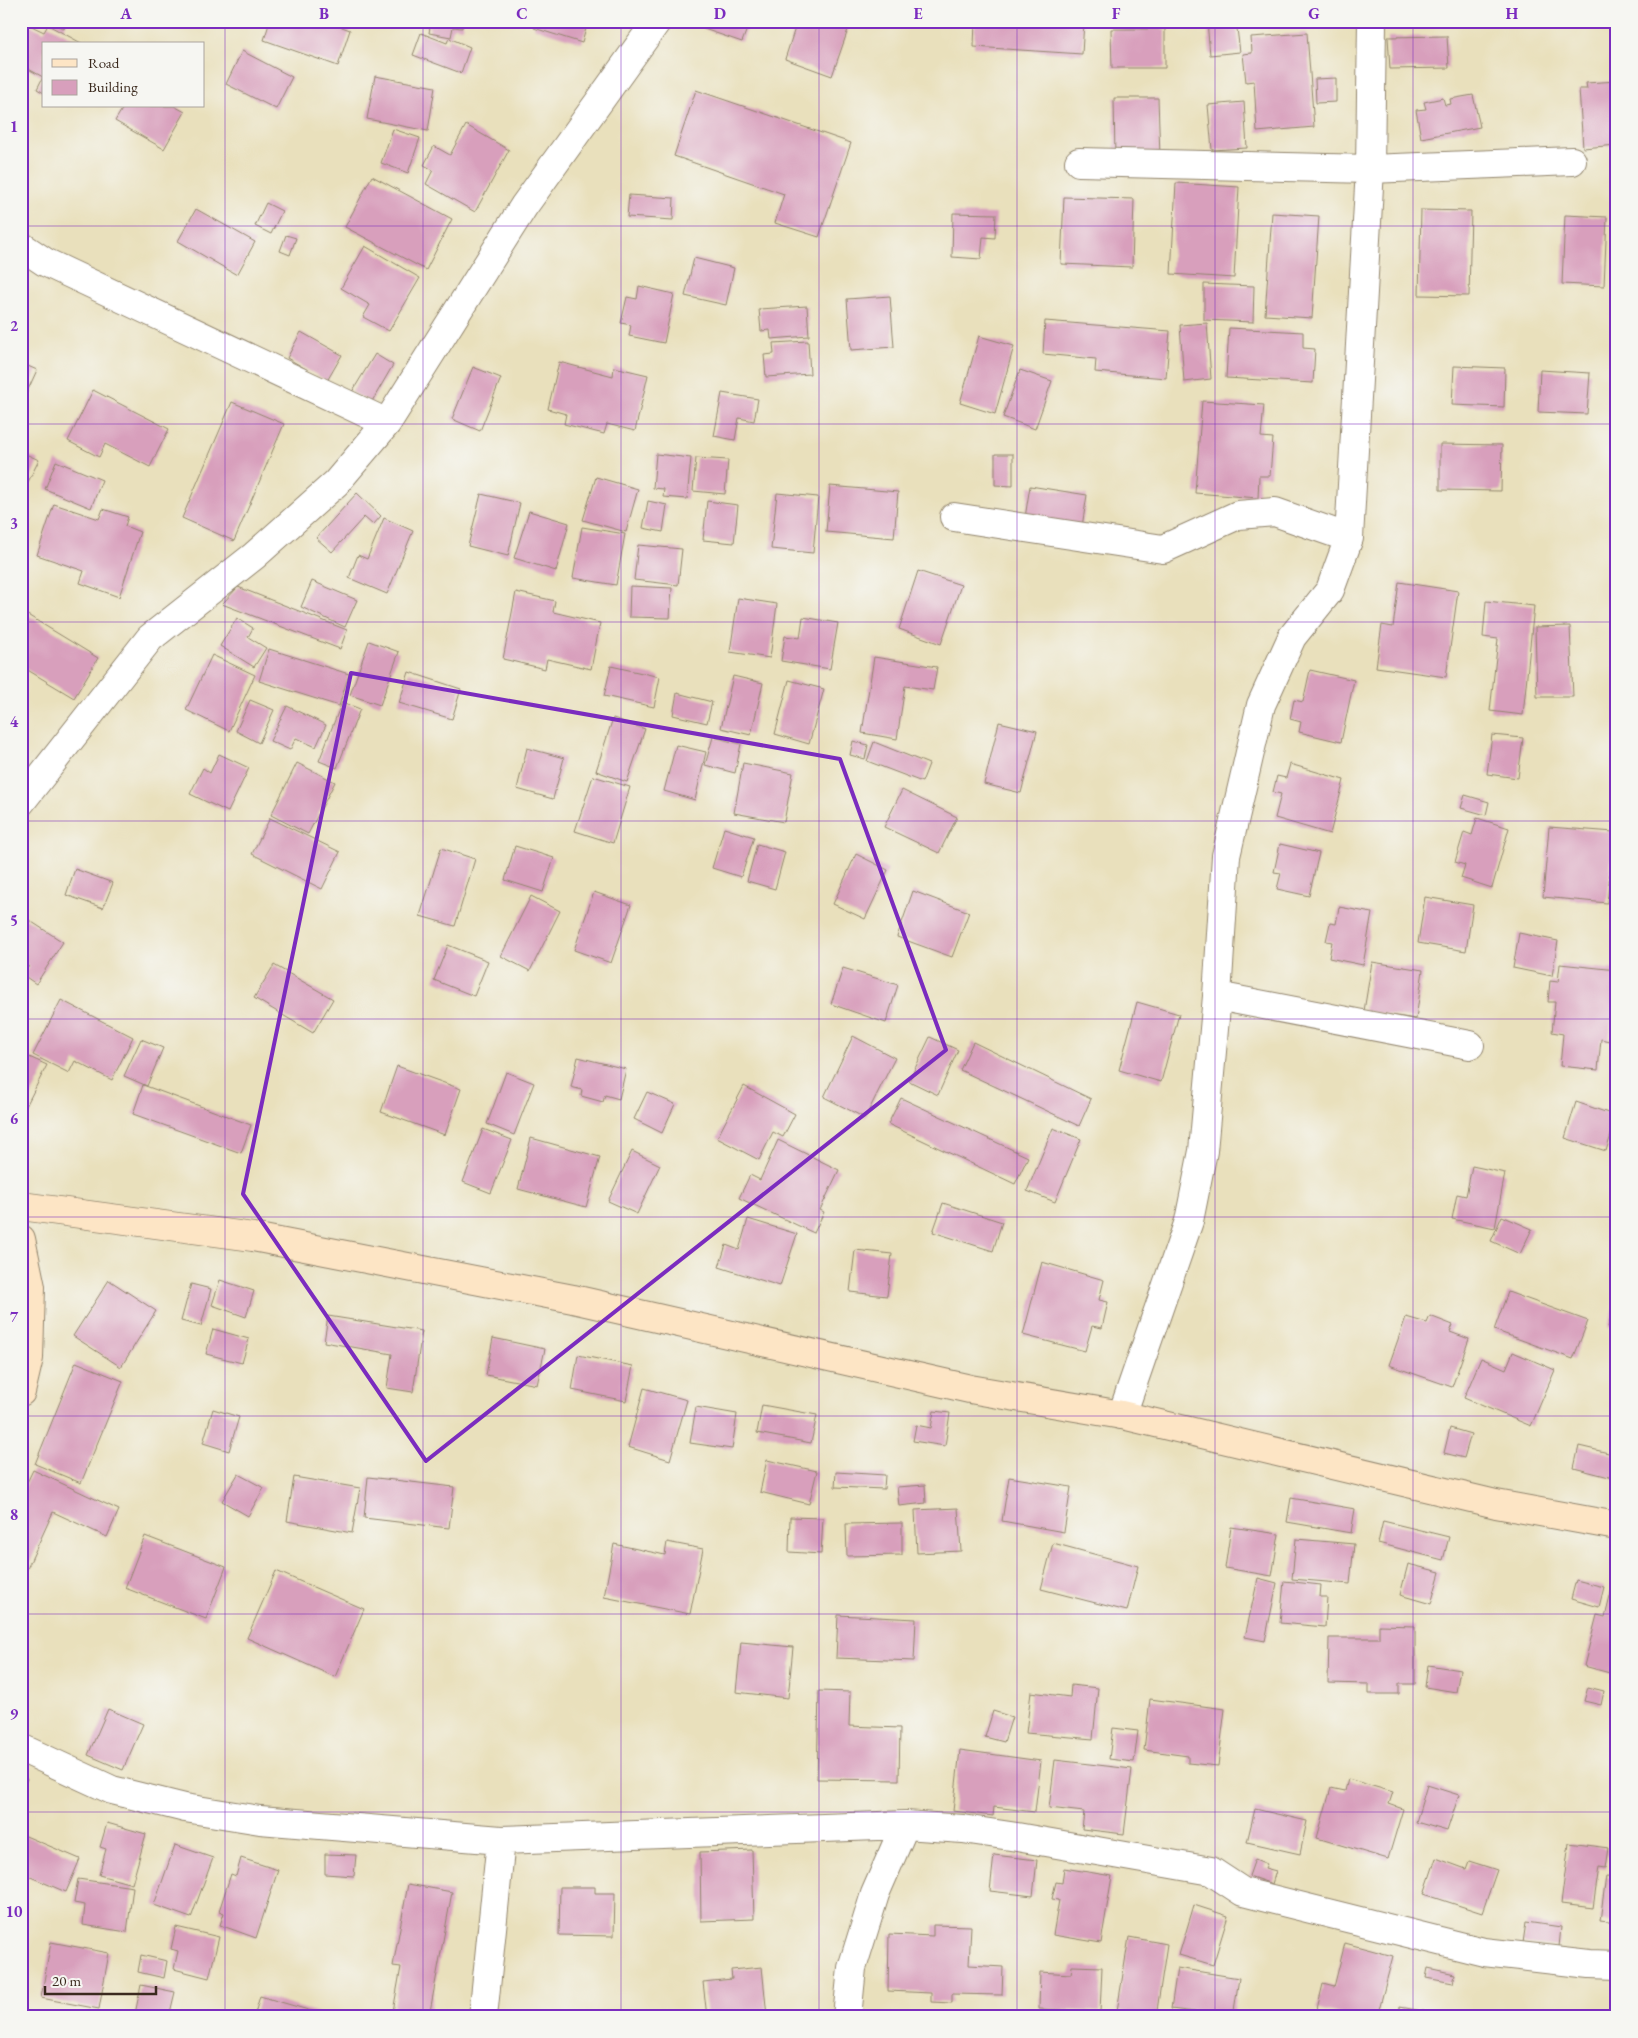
<svg xmlns="http://www.w3.org/2000/svg" width="1638" height="2038" font-family="'EB Garamond',serif">
<style>
.building{fill:#d89fbc}
.lines{fill:none;stroke-linecap:round;stroke-linejoin:round}
.street-casing{stroke:#92856d;stroke-width:30}
.secondary-casing{stroke:#92856d;stroke-width:30}
.street{stroke:#fff;stroke-width:28}
.secondary{stroke:#fde5c5;stroke-width:28}
.marked{fill:none;stroke:#7b2cbf;stroke-width:4;stroke-linejoin:round}
.grid{fill:none;stroke:#7b2cbf;stroke-width:1;stroke-opacity:0.55}
.neatline{fill:none;stroke:#7b2cbf;stroke-width:2}
.grid-label{font-size:16px;text-anchor:middle;font-weight:bold;fill:#7b2cbf}
</style>
<rect width="100%" height="100%" fill="#f6f6f2"/>
<filter id="ink" filterUnits="userSpaceOnUse"><feTurbulence type="fractalNoise" baseFrequency=".02" numOctaves="2"/><feDisplacementMap in="SourceGraphic" scale="10" xChannelSelector="R" yChannelSelector="G"/><feConvolveMatrix kernelMatrix="1 2 1 2 8 2 1 2 1" color-interpolation-filters="sRGB"/></filter>
<filter id="wash" filterUnits="userSpaceOnUse"><feTurbulence type="fractalNoise" baseFrequency=".0096" numOctaves="4" result="noise"/><feDisplacementMap in="SourceGraphic" scale="20" xChannelSelector="R" yChannelSelector="G"/><feGaussianBlur stdDeviation="1.12" result="paint"/><feColorMatrix in="noise" values="0 0 0 0 0 0 0 0 0 0 0 0 0 0 0 0 0 1.4 0 .05"/><feComposite in="paint" operator="in"/></filter>
<g filter="url(#wash)">
<rect width="100%" height="100%" fill="#e9e0bc"/>
<g id="blocks">
<path class="building" d="M21,21L44,32L48,25L83,44H44V93L37,89L43,77L21,65Z
M49,21H67L64,29Z
M270,21H326L350,30L338,66L264,40Z
M401,21H463L462,28L453,27L451,37L429,33L430,27Z
M536,21H588L582,43L534,28Z
M707,21H750L742,42L704,29Z
M789,21H851L832,76L785,59L795,28L788,25Z
M872,21H886L884,26Z
M975,21H1084L1082,54L974,47Z
M1207,21H1236L1240,52L1210,55Z
M1111,29H1165V68H1112Z
M421,33L447,43L449,38L470,47L461,73L413,55Z
M1307,33L1314,127L1257,132L1254,81L1246,82L1243,54L1252,53L1251,37Z
M1447,36L1449,68L1390,69L1388,37Z
M242,51L292,77L276,109L226,84Z
M375,76L435,87L428,131L367,119Z
M1336,78V102L1316,103L1315,79Z
M1617,81V145L1583,148L1579,89H1587L1586,83Z
M696,90L851,143L819,237L775,223L784,194L674,156Z
M1473,95L1480,127L1421,138L1416,110L1426,109L1424,102L1443,98L1445,105L1451,104L1450,99Z
M1114,98H1158L1160,157L1115,158Z
M1244,102L1247,148L1212,150L1208,105Z
M124,106H174L185,112L164,149L115,121Z
M466,125L509,150L475,212L426,184L433,170L424,165L434,146L450,155Z
M393,129L420,138L408,173L381,163Z
M372,176L452,219L426,270L345,227Z
M1176,183L1239,187L1234,278L1171,274Z
M629,195L674,198L673,220L627,217Z
M1064,197L1134,199L1132,267L1061,264Z
M266,203L282,211L271,234L255,226Z
M196,209L255,242L237,275L178,241Z
M1421,210L1471,211L1469,296L1419,295Z
M953,213L996,214L995,238L983,237L981,259L952,257Z
M1272,213L1319,216L1312,318L1265,315Z
M1565,215L1607,217L1604,286L1562,284Z
M286,235L296,238L290,255L280,251Z
M365,246L420,278L389,331L363,317L370,305L341,288Z
M694,258L734,268L726,305L685,296Z
M1204,284L1254,286L1253,322L1204,320Z
M639,286L674,294L664,343L629,336L631,325L621,323L627,297L637,299Z
M890,296L894,347L851,350L847,299Z
M807,306L809,336L771,339L770,330L761,331L759,309Z
M1045,321L1170,331L1166,378L1095,372L1096,359L1043,354Z
M1207,323L1211,379L1184,382L1180,325Z
M1229,328L1303,332V348L1315,349L1313,383L1226,378Z
M301,332L342,355L327,381L287,358Z
M979,336L1014,346L995,414L960,403Z
M808,341L810,374L766,377L764,355L774,354L773,343Z
M375,354L393,365L371,403L352,392Z
M559,362L613,376L614,367L648,375L635,431L607,424L604,434L564,424L566,414L548,409Z
M21,363L37,370L21,405Z
M1454,366L1505,368L1504,407L1452,405Z
M473,367L501,378L480,431L452,419Z
M1020,370L1052,381L1035,429L1003,417Z
M1540,370L1590,373L1587,414L1538,412Z
M93,390L169,429L150,467L105,444L99,457L68,441Z
M722,393L758,399L754,421L739,418L735,440L714,436Z
M1202,401L1264,405L1261,437L1273,438L1270,476H1259L1258,498L1195,493Z
M232,402L284,424L234,541L182,518Z
M1440,444L1502,445L1501,491L1440,490Z
M21,452L39,460L24,490L21,488Z
M656,454L691,458L687,499L663,497L664,489L653,488Z
M995,454H1013V486L995,485Z
M696,458L728,460L725,494L693,491Z
M56,461L102,480L91,508L45,489Z
M596,477L638,489L626,532L583,520Z
M830,486L898,492L894,538L826,532Z
M1030,486L1087,495L1081,533L1024,524Z
M357,493L381,516L373,525L364,517L332,552L316,538Z
M777,493L818,497L813,553L771,549Z
M481,494L520,503L508,556L468,546Z
M648,501L667,505L663,532L643,528Z
M707,501L738,505L734,543L703,540Z
M54,504L99,519L103,509L128,517L125,526L140,532L119,597L80,583L84,571L37,555Z
M529,511L569,523L556,571L514,558Z
M384,518L413,531L387,594L349,578L358,555L367,559Z
M582,527L625,534L616,585L573,578Z
M638,545L682,549L678,585L634,580Z
M918,571L961,585L941,644L899,629Z
M312,581L357,600L345,627L301,607Z
M1399,582L1458,591L1446,677L1376,667L1382,625L1393,627Z
M630,586L672,588L670,618L629,617Z
M238,587L347,630L340,649L222,604Z
M516,592L555,601L553,612L600,623L591,669L547,659L545,669L503,659Z
M738,598L777,604L770,658L730,652Z
M1486,601L1534,606L1523,715L1490,711L1498,639L1483,637Z
M21,611L98,658L74,698L21,666Z
M803,617L838,623L830,669L781,661L785,636L800,638Z
M237,618L253,628L248,637L266,648L254,667L220,646Z
M1570,626L1573,697H1537L1535,627Z
M369,641L399,652L380,705L350,695Z
M269,649L349,674L339,706L259,681Z
M212,655L255,675L229,731L186,710Z
M874,657L937,667L933,690L905,686L897,739L862,733Z
M611,666L660,677L654,707L604,696Z
M1310,670L1354,680L1341,742L1299,732L1301,722L1290,719L1294,700L1303,702Z
M409,672L461,689L452,719L399,703Z
M733,676L763,683L751,735L721,728Z
M789,680L824,689L809,744L775,734Z
M677,693L712,702L707,723L673,715Z
M250,700L274,710L259,743L236,731Z
M342,702L360,709L337,768L319,761Z
M287,706L326,725L316,747L296,738L290,750L270,741Z
M613,718L645,729L627,782L596,771Z
M999,722L1037,731L1021,793L984,784Z
M1492,735L1523,738L1518,778L1487,774Z
M713,737L741,744L735,773L705,765Z
M853,741L868,745L865,759L850,755Z
M874,742L929,764L922,782L867,761Z
M676,745L706,752L695,800L664,791Z
M527,748L564,758L553,799L517,789Z
M219,754L249,768L228,812L190,794L203,768L210,773Z
M297,763L335,782L308,834L271,815Z
M743,763L793,773L784,822L734,813Z
M1290,764L1344,780L1330,834L1275,818L1281,794L1273,792L1277,776L1286,778Z
M593,776L630,787L613,843L575,831Z
M902,790L957,817L939,853L884,827Z
M1465,795L1489,802L1486,815L1461,808Z
M270,818L340,852L322,889L252,854Z
M1477,818L1509,828L1492,888L1461,878L1465,865L1455,862L1464,832L1472,835Z
M1549,827L1614,832L1607,903L1543,897Z
M724,828L754,837L741,877L712,868Z
M757,844L785,852L775,889L747,881Z
M1280,844L1319,853L1309,896L1277,889L1281,873L1274,872Z
M515,846L554,858L543,892L505,880Z
M441,848L475,859L455,926L420,916Z
M856,854L888,870L865,919L833,904Z
M75,869L113,883L103,908L66,895Z
M913,891L969,912L952,957L897,937Z
M594,892L631,905L611,963L574,950Z
M531,896L560,911L530,971L501,956Z
M1425,897L1473,905L1466,951L1418,943Z
M1339,907L1372,913L1363,965L1329,958L1332,942L1326,941L1330,923L1336,924Z
M21,915L63,942L36,984L23,975L29,966L21,961Z
M1519,933L1558,941L1552,976L1513,968Z
M448,945L488,961L474,996L434,980Z
M1372,962L1423,970L1416,1019L1364,1011Z
M1560,964L1617,970V1000L1614,999L1609,1041L1601,1039L1598,1070L1560,1066L1563,1034L1552,1032L1555,1002H1548L1550,981L1558,982Z
M274,965L333,999L313,1033L254,998Z
M843,968L898,985L886,1023L831,1004Z
M61,1000L133,1037L112,1080L75,1061L69,1073L33,1055Z
M1137,1002L1179,1014L1161,1082L1119,1070Z
M853,1036L895,1058L865,1118L824,1097Z
M930,1037L958,1050L938,1095L909,1081Z
M141,1039L163,1048L147,1086L124,1076Z
M973,1042L1091,1099L1079,1126L960,1070Z
M27,1056L47,1065L21,1116V1067Z
M578,1057L626,1069L619,1099L605,1095L603,1102L581,1096L582,1090L571,1087Z
M397,1066L461,1089L445,1135L381,1112Z
M506,1072L534,1083L514,1135L487,1124Z
M143,1085L251,1125L241,1153L133,1114Z
M744,1086L795,1114L783,1137L773,1132L759,1160L717,1138Z
M647,1092L675,1104L662,1133L634,1119Z
M901,1098L1028,1157L1015,1184L888,1124Z
M1576,1102L1617,1116L1606,1151L1565,1138Z
M1053,1128L1081,1139L1055,1202L1027,1191Z
M483,1129L512,1140L491,1193L463,1182Z
M531,1138L600,1157L586,1207L518,1189Z
M778,1140L839,1170L820,1210L824,1212L814,1233L739,1198L750,1175L760,1180Z
M632,1151L660,1165L637,1214L608,1201Z
M1472,1166L1505,1173L1495,1228L1452,1219L1457,1194L1466,1196Z
M943,1203L1002,1222L993,1251L933,1232Z
M1502,1216L1532,1229L1520,1254L1491,1241Z
M748,1219L797,1234L780,1286L719,1267L726,1245L739,1250Z
M855,1250L892,1254L887,1296L850,1292Z
M1042,1262L1104,1280L1099,1300L1108,1302L1102,1328L1092,1326L1085,1351L1023,1335Z
M109,1280L156,1311L121,1367L73,1336Z
M220,1280L254,1291L246,1317L212,1305Z
M191,1284L211,1289L201,1326L181,1321Z
M1508,1292L1588,1321L1573,1359L1494,1330Z
M1616,1302H1617V1330L1608,1327Z
M328,1316L422,1331L413,1392L387,1388L392,1354L324,1342Z
M1430,1316L1453,1325L1450,1332L1469,1339L1452,1387L1389,1365L1406,1317L1427,1323Z
M213,1329L249,1339L242,1363L206,1354Z
M493,1338L545,1349L537,1385L486,1375Z
M1513,1352L1555,1370L1531,1426L1464,1398L1481,1358L1506,1369Z
M578,1355L633,1366L626,1401L572,1390Z
M76,1362L123,1381L81,1483L35,1464Z
M644,1388L687,1400L670,1460L628,1447Z
M762,1405L817,1415L811,1443L757,1433Z
M696,1407L737,1414L732,1449L690,1443Z
M213,1409L239,1417L229,1451L203,1443Z
M934,1411L950,1413L945,1446L913,1441L916,1425L931,1428Z
M1450,1428L1471,1434L1464,1458L1444,1453Z
M1579,1446L1617,1455V1479L1574,1468Z
M767,1460L817,1471L809,1504L760,1492Z
M33,1470L119,1510L107,1537L53,1512L21,1582V1495Z
M836,1472L885,1475L884,1489L835,1487Z
M238,1474L264,1488L248,1516L222,1501Z
M294,1477L360,1488L352,1533L287,1521Z
M368,1477L454,1487L449,1528L364,1518Z
M1009,1477L1071,1487L1064,1532L1002,1521Z
M925,1485L926,1503L899,1506L897,1487Z
M1291,1498L1355,1509L1351,1533L1287,1522Z
M958,1508L961,1551L917,1553L915,1510Z
M790,1517L823,1518L821,1554L789,1552Z
M1383,1521L1449,1537L1443,1560L1378,1543Z
M902,1523V1555L847,1556L846,1524Z
M1231,1527L1279,1534L1272,1576L1225,1568Z
M145,1536L226,1567L206,1619L125,1588Z
M1296,1539L1354,1544L1350,1584L1292,1579Z
M667,1542L703,1549L690,1614L604,1597L614,1544L665,1555Z
M1053,1543L1138,1566L1127,1611L1041,1589Z
M1408,1564L1440,1572L1431,1604L1400,1595Z
M276,1571L364,1609L335,1677L247,1638Z
M1258,1578L1277,1583L1265,1641L1245,1637Z
M1576,1580L1604,1587L1599,1607L1571,1599Z
M1284,1581L1321,1585L1320,1597H1327L1325,1627L1280,1623Z
M1612,1589L1617,1591V1675L1584,1666L1597,1615L1605,1617Z
M838,1615L916,1619L914,1661L836,1658Z
M1379,1625L1415,1626V1684H1399V1694H1369V1684L1328,1683L1329,1638H1379Z
M741,1642L793,1647L788,1698L736,1692Z
M1428,1665L1460,1670L1456,1692L1425,1687Z
M1071,1685L1098,1688L1093,1739L1026,1733L1031,1692L1070,1697Z
M1588,1687L1604,1691L1601,1705L1584,1701Z
M819,1691L850,1692L849,1726L900,1728L899,1780L817,1779Z
M1150,1699L1225,1709L1218,1766L1188,1763V1756L1144,1750Z
M108,1709L143,1724L123,1770L88,1755Z
M993,1711L1012,1717L1004,1742L985,1737Z
M1113,1728L1138,1731L1134,1762L1109,1759Z
M960,1750L1041,1761L1035,1812L994,1807L993,1816L953,1811Z
M1055,1760L1132,1769L1124,1834L1082,1829L1084,1812L1049,1808Z
M21,1776L27,1779L21,1792Z
M1348,1779L1393,1792L1389,1804L1403,1809L1388,1859L1317,1838L1331,1788L1345,1791Z
M1427,1785L1459,1795L1447,1831L1416,1822Z
M1616,1797H1617V1809L1613,1808Z
M1255,1809L1307,1821L1300,1854L1247,1842Z
M107,1823L146,1834L132,1884L99,1875L106,1849L100,1847Z
M21,1834L80,1859L66,1892L21,1873Z
M1569,1843L1609,1848L1606,1868L1599,1867L1593,1908L1561,1904Z
M175,1845L213,1858L191,1918L154,1905Z
M752,1850L754,1919L701,1921L700,1852Z
M325,1854L356,1855L354,1876L325,1874Z
M994,1855L1037,1860L1033,1896L990,1891Z
M241,1858L278,1870L256,1938L220,1925L224,1913L219,1911L231,1874L236,1876Z
M1436,1858L1466,1869L1469,1861L1497,1870L1482,1913L1424,1894Z
M1255,1859L1267,1864L1265,1868L1276,1871L1272,1884L1249,1876Z
M1064,1868L1112,1876L1101,1943L1053,1935L1059,1900L1052,1899L1056,1882L1062,1883Z
M1606,1876L1617,1877V1923L1600,1921Z
M78,1879L133,1887L127,1932L83,1925L85,1905L74,1903Z
M408,1884L452,1892L429,2017H392L401,1967L393,1966Z
M560,1887H595V1893H615L614,1936L559,1935Z
M1194,1905L1228,1916L1213,1965L1179,1955Z
M1526,1922L1561,1927L1559,1947L1523,1943Z
M933,1925L971,1926L969,1965L1003,1967L1002,1995L952,1994V2003L931,2002V1993L888,1991L889,1934L933,1936Z
M176,1927L219,1937L209,1978L174,1969L178,1951L171,1949Z
M1129,1937L1167,1944L1156,2017L1117,2011Z
M51,1942L109,1953L99,2009L41,1998Z
M1345,1943L1393,1956L1377,2017H1346L1317,2009L1323,1984L1334,1987Z
M141,1955L167,1961L164,1978L138,1972Z
M1072,1966L1102,1967L1100,2012L1039,2009L1040,1972L1071,1974Z
M762,1967L767,2016L707,2017L703,1982L732,1979L731,1970Z
M1177,1968L1239,1978L1233,2017L1171,2009Z
M1428,1968L1455,1974L1453,1983L1426,1978Z
M141,1985L175,1992L169,2017L135,2014Z
M260,1996L322,2014L321,2017H254Z
M1400,2007L1439,2014L1438,2017H1398Z"/>
</g>
</g>
<g filter="url(#ink)">
<use href="#blocks" fill-opacity="0" stroke="#92856d" stroke-width="1"/>
<g class="lines">
<defs>
<path id="street" d="M1079,162L1370,169L1572,161
M21,246L45,262L387,423
M954,517L1163,549L1238,515L1275,512L1349,538
M21,802L150,638L254,556L336,483L387,423L524,206L657,21
M1217,996L1470,1045
M1122,1415L1189,1221L1203,1151L1217,996L1226,856L1261,705L1292,637L1330,590L1349,538L1370,169L1372,21
M21,1748L112,1790L185,1808L260,1820L501,1840L905,1825L963,1829L1017,1837L1211,1871L1243,1892L1484,1952L1590,1964L1617,1965
M483,2017L501,1840
M847,2017L852,1968L875,1894L905,1825"/>
<path id="secondary" d="M21,1206L253,1237L573,1299L970,1389L1122,1415L1496,1504L1617,1526
M21,1239L31,1287L29,1358L21,1392"/>
</defs>
<use href="#street" class="street-casing"/>
<use href="#secondary" class="secondary-casing"/>
<use href="#street" class="street"/>
<use href="#secondary" class="secondary"/>
</g>
</g>
<path class="marked" d="M351,673L840,759L946,1050L426,1461L243,1194Z"/>
<path class="grid" d="M225,21V2017M423,21V2017M621,21V2017M819,21V2017M1017,21V2017M1215,21V2017M1413,21V2017M21,226H1617M21,424H1617M21,622H1617M21,821H1617M21,1019H1617M21,1217H1617M21,1416H1617M21,1614H1617M21,1812H1617"/>
<rect width="1638" height="2038" fill="none" stroke="#f6f6f2" stroke-width="55"/>
<rect x="42" y="42" width="162" height="65" fill="#f6f6f2" stroke="#aba49d"/>
<rect x="52" y="59" width="25" height="8" fill="#fde5c5" stroke="#aba49d"/>
<text x="88" y="68" font-size="15" fill="#3b2a1e">Road</text>
<rect x="52" y="80" width="25" height="15" fill="#d89fbc" stroke="#aba49d"/>
<text x="88" y="92" font-size="15" fill="#3b2a1e">Building</text>
<path d="M45 1986v8h111v-8" fill="none" stroke="#3b2a1e" stroke-width="2.5"/>
<text x="52" y="1986" font-size="15" fill="#3b2a1e" stroke="#f6f6f2" stroke-width="4" paint-order="stroke">20 m</text>
<rect x="28" y="28" width="1582" height="1982" class="neatline"/>
<g class="grid-label">
<text x="126" y="19">A</text>
<text x="324" y="19">B</text>
<text x="522" y="19">C</text>
<text x="720" y="19">D</text>
<text x="918" y="19">E</text>
<text x="1116" y="19">F</text>
<text x="1314" y="19">G</text>
<text x="1512" y="19">H</text>
<text x="14" y="132">1</text>
<text x="14" y="331">2</text>
<text x="14" y="529">3</text>
<text x="14" y="727">4</text>
<text x="14" y="926">5</text>
<text x="14" y="1124">6</text>
<text x="14" y="1322">7</text>
<text x="14" y="1520">8</text>
<text x="14" y="1719">9</text>
<text x="14" y="1917">10</text>
</g>
</svg>
